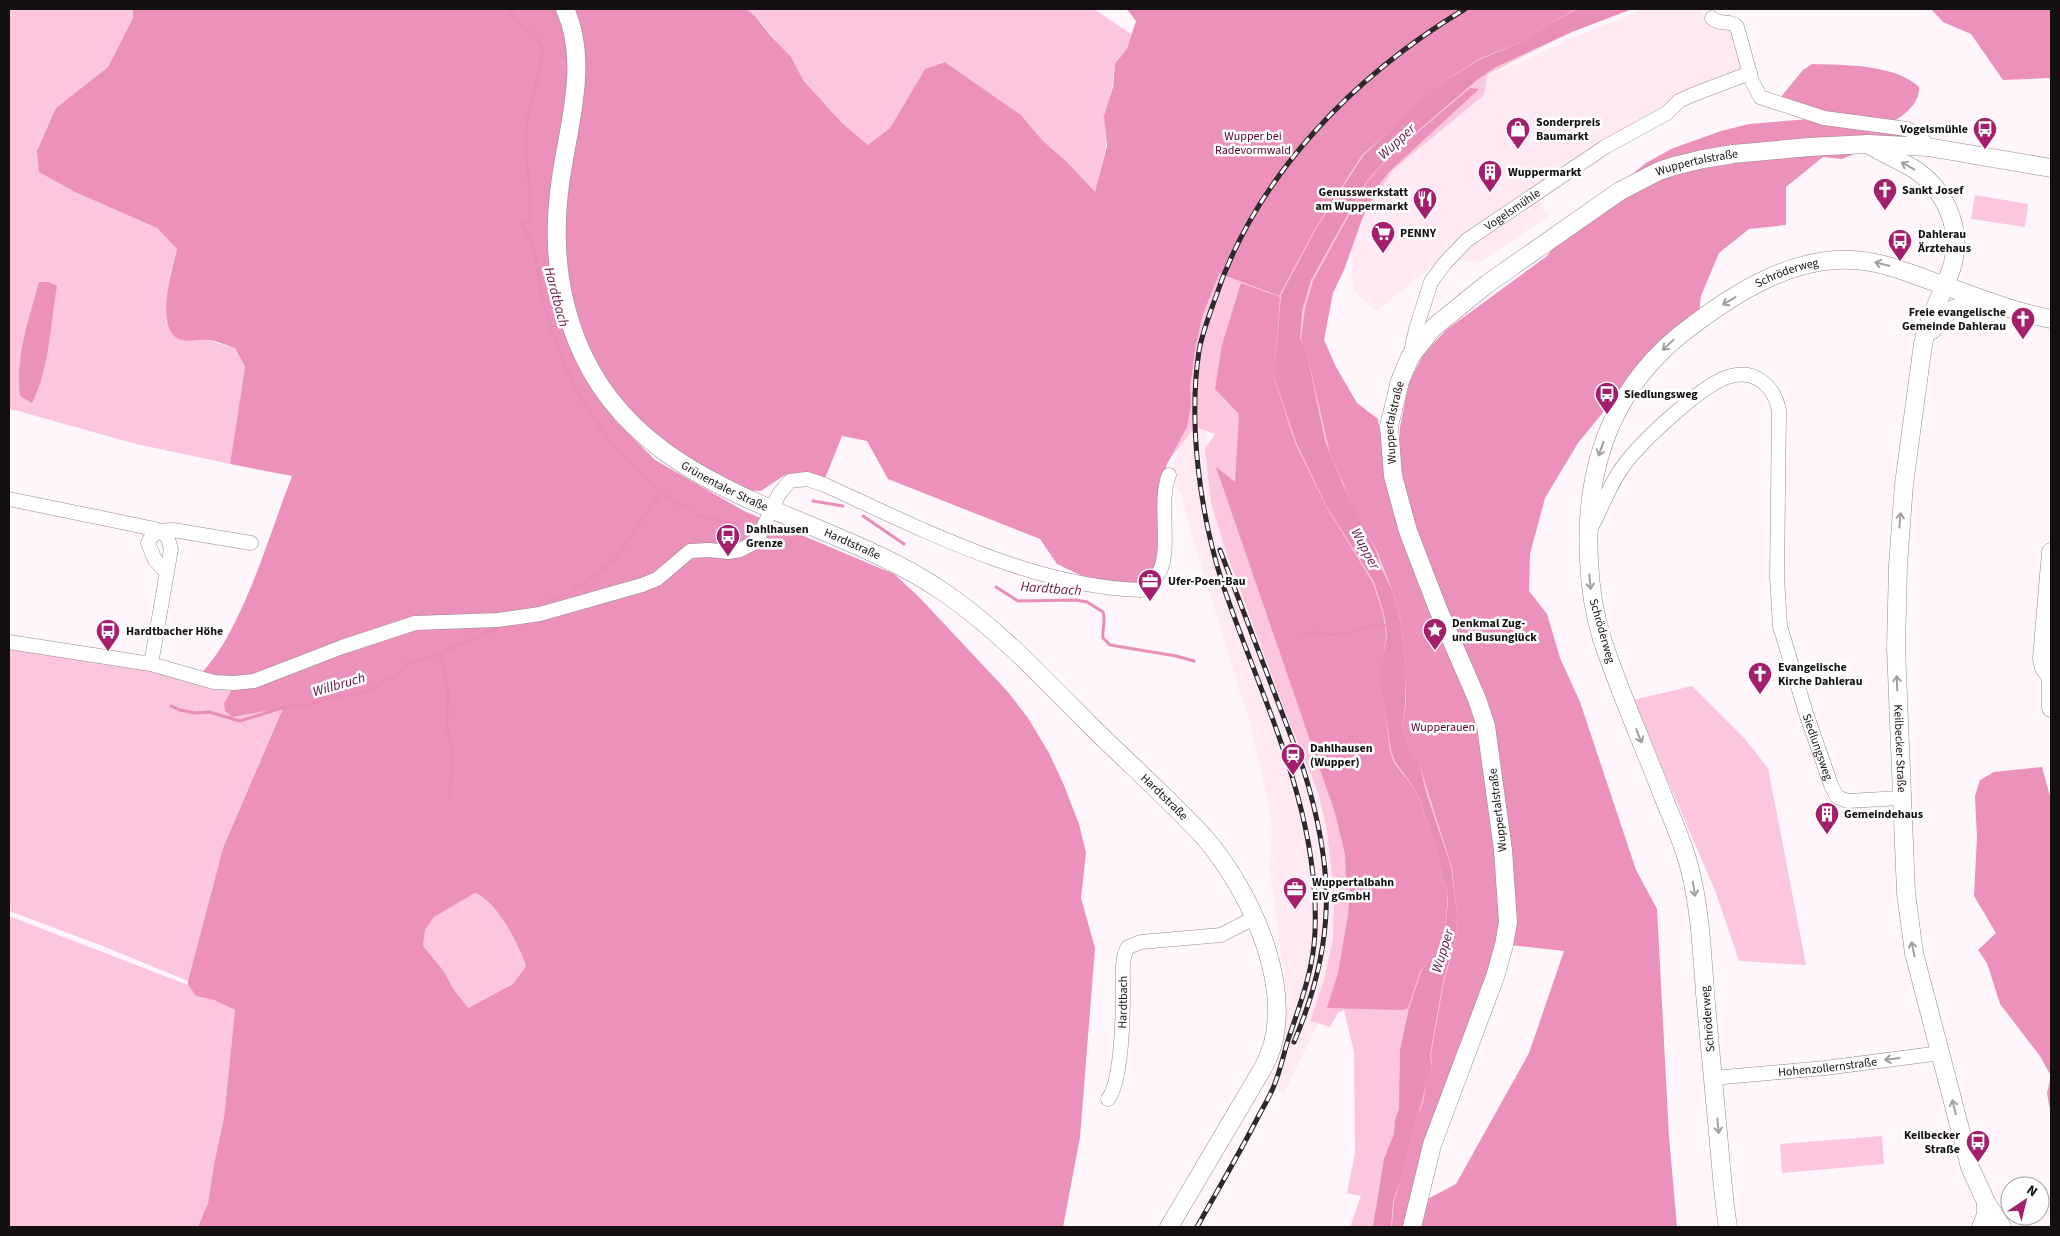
<svg xmlns="http://www.w3.org/2000/svg" width="2060" height="1236" font-family="'Source Sans 3',sans-serif">
<style>
.built{fill:#ffe9f2}
.green{fill:#fcc7de}
.forest{fill:#eb91bb;fill-rule:evenodd}
.water{fill:#e78db7}
.lines{fill:none;stroke-linecap:round;stroke-linejoin:round}
.stream{stroke:#e78db7;stroke-width:3}
.minor-casing{stroke:#968a8f;stroke-width:15}
.major-casing{stroke:#968a8f;stroke-width:19}
.minor{stroke:#fff;stroke-width:14}
.major{stroke:#fff;stroke-width:18}
.rail-casing{stroke:#2d292b;stroke-width:5}
.rail{stroke:#fff;stroke-width:3;stroke-dasharray:9;stroke-linecap:butt}
.oneway{stroke:#a19fa0}
.labels{text-anchor:middle;dominant-baseline:central;stroke-width:5;stroke-linejoin:round;paint-order:stroke}
.poi-label{font-size:12px;font-weight:bold;fill:#141012;stroke:#fff;text-anchor:start}
.park-label{font-size:12px;fill:#500031;stroke:#fff}
.street-label{font-size:12px;fill:#141012;stroke:#fff}
.water-label{font-size:14px;font-style:italic;fill:#631441;stroke:#fff}
</style>
<rect width="100%" height="100%" fill="#fef6fa"/>
<path class="built" d="M1645,9H1700L1708,24L1732,27L1744,73L1678,99L1534,193L1549,216L1477,264L1465,260L1437,263L1376,311L1353,290L1351,248L1365,211L1389,173L1485,76L1520,63L1564,41Z
M1200,421L1203,423L1210,451L1343,852L1327,1006L1284,1093L1268,1083L1280,1057L1283,1038L1276,1025L1286,1012L1287,996L1270,869L1272,824L1267,795L1250,723L1191,533L1181,493L1169,475L1181,446Z"/>
<path class="green" d="M9,9H133V18L108,67L56,108L75,192L157,228L177,249L170,274L166,322L182,340H207L235,348L245,367L230,464L132,443L15,410H9Z
M746,9H1094L1131,34L1172,9H1627L1588,23L1487,75L1484,95L1393,170L1363,217L1340,264L1314,332L1475,825L1409,1227H1350L1361,1196L1347,1193L1355,1153L1354,1052L1344,1010L1338,1013L1330,1027L1310,1021L1324,980L1333,939L1334,897L1327,829L1318,792L1288,719L1225,549L1211,502L1205,449L1215,434L1195,427L1166,464L1125,185V51L1115,62L1112,87L1105,117L1106,147L1095,193L1067,162L1043,141L1021,115L945,62L925,69L890,128L868,145L841,122L802,79L790,57L755,16Z
M1975,195L2028,204L2025,227L1971,219Z
M9,645L234,686L224,703L283,707L223,848L188,981L100,945L9,911Z
M1692,686L1745,739L1768,768L1806,965L1739,961L1716,893L1633,700Z
M475,893C497,903 519,943 526,966L513,984L467,1008L454,990L443,970L423,946L425,930L434,917Z
M9,916L188,985L196,996L214,1000L235,1010L224,1118L214,1164L208,1203L198,1227H9Z
M1882,1136L1884,1164L1782,1173L1780,1144Z"/>
<path class="forest" d="M133,9H557L560,13L567,47L568,83L552,192L584,372L615,420L655,460L744,511L894,574L919,597L1008,692L1028,718L1049,753L1063,783L1079,824L1086,853L1081,898L1095,948L1080,1137L1063,1227H198L208,1203L214,1164L224,1118L235,1010L214,1000L196,996L188,985V981L223,848L283,708L232,717L225,711L224,703L234,686L201,674C208,665 216,656 222,646C253,594 270,533 292,476L230,464L245,367L235,348C226,345 215,340 206,340C198,339 189,342 182,340C153,333 172,269 177,249L157,228L75,192L39,172L37,151L56,108L108,67L133,18ZM475,893C497,902 519,944 526,966L513,984L468,1008L454,990L443,970L423,946L425,930L434,917Z
M572,9H746L755,16L770,35L791,57L803,80L841,122L868,145L890,128L925,69L945,62L1021,115L1043,141L1067,162L1095,192L1107,146L1104,116L1113,87L1115,63L1127,49L1136,21L1127,9H1576L1545,26L1526,40L1479,59L1434,88L1404,118L1362,155L1315,229L1279,296L1216,272L1219,274L1202,317L1195,349L1190,388L1191,406L1187,427L1167,464L1158,493L1162,558L1140,589L1095,582L1057,564L1040,539L888,479L867,441L842,436L824,481L807,472L785,475L761,491L742,490L673,453L607,387L572,309L561,231Z
M1931,9H2051V78L2003,80L1971,34L1943,22Z
M1812,64C1844,65 1895,64 1919,87C1920,105 1903,115 1889,125L1921,136L1868,144L1856,153L1842,159L1823,157L1786,187V225L1749,229L1719,253L1701,296L1699,314L1625,390L1614,399L1578,443L1545,498L1530,554L1529,591L1547,614L1560,658L1580,702L1636,870L1657,909L1669,1137L1677,1227H1415L1420,1203L1456,1184L1529,1053L1564,951L1510,945L1497,782L1412,529L1402,472L1399,454L1400,427L1409,382L1423,355L1446,330L1547,256L1571,224L1646,163L1671,149L1721,131L1749,124L1822,118L1776,103L1803,70Z
M1470,88L1479,89L1389,172L1381,182L1365,211L1344,270L1333,293L1324,340L1336,367L1357,403L1378,419L1387,472L1488,752L1502,944L1407,1227H1392L1394,1201L1402,1176L1415,1121L1423,1103L1426,1082L1432,1070L1431,1054L1444,981L1456,939L1457,913L1452,868L1420,766L1408,745L1402,726L1406,704V669L1401,623L1392,589L1377,551L1356,513L1330,453L1306,350L1301,339L1305,309L1313,281L1367,182L1391,155Z
M39,282H49L57,286C50,324 50,368 32,403L20,396C15,357 29,319 39,282Z
M1241,283L1280,297L1274,377L1295,443L1326,506L1373,583L1383,614L1386,635L1381,676L1390,752L1394,763L1411,784L1420,801L1437,852L1442,878L1448,890L1445,933L1440,945L1420,972L1408,1008L1402,1010L1327,1008L1338,973L1348,915L1350,891L1346,876L1345,854L1335,813L1216,467L1235,482L1239,414L1215,389L1222,345Z
M2042,767L2051,800V1109L2049,1105L2047,1093L2051,1076L2040,1056L2000,1004L1987,963L1978,950L1996,933L1974,896L1977,837L1975,796L1980,780L1994,772Z"/>
<path class="water" d="M1578,9H1632L1572,32L1496,67L1478,79L1390,155L1366,182L1311,280L1302,311L1300,339L1306,349L1325,441L1343,485L1376,551L1381,568L1392,590L1401,624L1406,670L1405,705L1402,726L1408,745L1420,766L1426,792L1451,867L1457,913L1456,938L1443,981L1430,1055L1432,1070L1426,1082L1422,1102L1415,1122L1402,1176L1393,1201L1391,1227H1373L1384,1159L1394,1134L1395,1120L1399,1109L1400,1050L1409,1008L1421,972L1440,944L1445,933L1448,902V890L1442,877L1437,852L1420,800L1411,783L1395,762L1391,751L1380,675L1387,635L1384,614L1374,582L1326,505L1296,442L1274,376L1281,295L1316,229L1363,156L1434,88L1479,60L1526,40L1545,26Z"/>
<g class="lines">
<path class="stream" d="M510,9C516,26 537,32 543,49C539,78 528,104 526,133C524,162 533,191 529,219L521,225L533,243L542,296L551,329L566,369L576,390L608,440L661,492L679,505L695,510L698,515L714,520L738,523
M813,501L843,506
M863,516L904,544
M996,587L1018,601L1076,600L1087,602L1103,612C1106,621 1102,628 1103,638L1110,645L1176,656L1194,661
M539,604L571,593L576,587L585,583L616,558L661,492
M1302,634L1318,632L1329,635L1350,633L1363,627L1390,625
M441,652L448,692L447,725L452,750L450,799
M171,706L180,710L195,713L209,712L240,721L288,706H307L322,699L368,692L382,681L397,676L408,662L422,661L501,627"/>
<defs>
<g id="minor">
<path d="M1712,18C1720,26 1730,19 1737,27L1752,81L1760,97L1824,118L1907,129L1921,136L1928,147"/>
<path id="s1" d="M1410,357L1416,329L1431,282L1445,263L1467,240L1605,147L1667,113L1679,101L1692,95L1750,73"/>
<path d="M9,499L155,529L167,536L171,549L151,664"/>
<path id="s2" d="M1591,528C1603,505 1611,481 1627,461C1645,439 1704,382 1731,376C1757,369 1775,388 1779,411L1777,577L1780,626L1806,713L1831,785L1837,797L1848,801L1901,798"/>
<path d="M166,572L155,560L148,543C152,532 162,530 173,530L251,543"/>
<path d="M9,642L151,664L214,682L234,683L254,681L342,647L415,623L498,620L540,614L642,585L657,579L690,551L709,550L728,552L740,550L750,545L758,538L779,494L790,481L807,479L825,485C921,529 1033,587 1141,590C1146,586 1152,582 1156,577C1174,556 1157,504 1169,475"/>
<path id="s3" d="M1713,1078L1825,1068L1941,1053"/>
<path id="s4" d="M1108,1099C1122,1082 1123,1012 1123,988C1123,975 1121,959 1128,947L1141,942L1221,935L1256,917"/>
</g>
<g id="major">
<path id="s5" d="M565,9C590,64 567,129 560,185C552,244 558,301 583,355C650,498 824,511 942,591C997,628 1042,677 1088,723C1126,761 1167,797 1204,837C1251,891 1302,998 1263,1068L1169,1227"/>
<path id="s6" d="M1870,145C1885,155 1902,161 1917,171C1949,194 1964,235 1950,273C1941,297 1928,319 1923,344L1904,484L1898,565L1896,648L1906,893L1914,953L1970,1167L1986,1202L2002,1227"/>
<path d="M1932,330C1945,308 1961,303 1986,304"/>
<path d="M2051,677L2044,668L2042,658L2051,552"/>
<path d="M2051,677V708"/>
<path id="s7" d="M1412,1227L1432,1145L1495,977L1504,945L1508,922L1503,850L1486,726L1477,699L1438,609L1408,531L1393,476L1389,426L1400,381L1410,357L1434,327L1487,284L1620,191L1659,171L1674,166L1703,159L1733,154L1809,147L1868,144L1928,147L2051,168"/>
<path id="s8" d="M1728,1227C1723,1196 1721,1165 1718,1133C1714,1086 1709,1040 1705,993C1702,951 1700,907 1689,866C1683,842 1672,819 1663,796C1643,744 1620,693 1602,639C1594,613 1590,587 1589,560C1584,465 1614,382 1693,325C1738,291 1793,257 1852,260C1879,261 1903,271 1929,280C1969,294 2009,311 2051,319"/>
<path d="M1981,1227L1986,1215V1202"/>
</g>
</defs>
<use href="#minor" class="minor-casing"/>
<use href="#major" class="major-casing"/>
<use href="#minor" class="minor"/>
<use href="#major" class="major"/>
<defs>
<path id="rail" d="M1220,550L1303,768C1335,870 1336,943 1294,1042
M1197,1227C1217,1191 1238,1156 1257,1119C1263,1107 1271,1095 1275,1083C1281,1068 1284,1052 1289,1037C1301,1002 1314,967 1315,931C1320,807 1260,697 1222,582C1200,513 1188,423 1199,351C1202,334 1209,316 1215,299C1256,175 1355,75 1465,9"/>
</defs>
<use href="#rail" class="rail-casing"/>
<use href="#rail" class="rail"/>
</g>
<defs><path id="oneway-shaft" d="M-6 0H5M1.5-3L5.5 0L1.5 3" fill="none" stroke-width="1.6" stroke-linecap="round" stroke-linejoin="round" transform="scale(1.25)"/></defs>
<g class="oneway">
<use href="#oneway-shaft" transform="translate(1908 166) rotate(-151)"/>
<use href="#oneway-shaft" transform="translate(1882 264) rotate(-166)"/>
<use href="#oneway-shaft" transform="translate(1729 301) rotate(149)"/>
<use href="#oneway-shaft" transform="translate(1668 345) rotate(137)"/>
<use href="#oneway-shaft" transform="translate(1601 449) rotate(109)"/>
<use href="#oneway-shaft" transform="translate(1900 520) rotate(-85)"/>
<use href="#oneway-shaft" transform="translate(1590 582) rotate(84)"/>
<use href="#oneway-shaft" transform="translate(1897 683) rotate(-92)"/>
<use href="#oneway-shaft" transform="translate(1639 736) rotate(68)"/>
<use href="#oneway-shaft" transform="translate(1694 889) rotate(80)"/>
<use href="#oneway-shaft" transform="translate(1913 949) rotate(-102)"/>
<use href="#oneway-shaft" transform="translate(1892 1059) rotate(173)"/>
<use href="#oneway-shaft" transform="translate(1954 1107) rotate(-104)"/>
<use href="#oneway-shaft" transform="translate(1718 1126) rotate(85)"/>
</g>
<defs>
<symbol id="shop-pin" viewBox="-11 -11 22 30"><path d="M0 17L-7.5 6A9.5 9.5 0 1 1 7.5 6Z" fill="#a31f6c" stroke="#fff"/><path d="M-5-2.5h2.3a2.7 3.5 0 0 1 5.4 0H5L5.5 6h-11ZM-1.5-2.5h3a1.5 2.3 0 0 0-3 0Z" fill="#fff"/></symbol>
<symbol id="bus-pin" viewBox="-11 -11 22 30"><path d="M0 17L-7.5 6A9.5 9.5 0 1 1 7.5 6Z" fill="#a31f6c" stroke="#fff"/><path d="M-5-6H5V4H4V6H2V4H-2V6H-4V4H-5ZM-3.5-4V0h7V-4ZM-3.5 1.2v1.5H-2V1.2ZM2 1.2v1.5H3.5V1.2Z" fill="#fff"/></symbol>
<symbol id="building-pin" viewBox="-11 -11 22 30"><path d="M0 17L-7.5 6A9.5 9.5 0 1 1 7.5 6Z" fill="#a31f6c" stroke="#fff"/><path d="M-4-6H4V6H1V3H-1V6H-4ZM-2.5-4.3h1.7v1.8h-1.7ZM.8-4.3h1.7v1.8H.8ZM-2.5-1h1.7V.8h-1.7ZM.8-1h1.7V.8H.8Z" fill="#fff"/></symbol>
<symbol id="church-pin" viewBox="-11 -11 22 30"><path d="M0 17L-7.5 6A9.5 9.5 0 1 1 7.5 6Z" fill="#a31f6c" stroke="#fff"/><path d="M-1.2-6h2.4v3.5h3.3v2.4h-3.3V6h-2.4V-.1h-3.3v-2.4h3.3Z" fill="#fff"/></symbol>
<symbol id="restaurant-pin" viewBox="-11 -11 22 30"><path d="M0 17L-7.5 6A9.5 9.5 0 1 1 7.5 6Z" fill="#a31f6c" stroke="#fff"/><path d="M-5-6h1v4h1v-4h1v4h1v-4h1v5L-1.5 .5V6h-2V.5L-5-1ZM5-6V6H3V1.5H1.5Q1.5-4 5-6Z" fill="#fff"/></symbol>
<symbol id="supermarket-pin" viewBox="-11 -11 22 30"><path d="M0 17L-7.5 6A9.5 9.5 0 1 1 7.5 6Z" fill="#a31f6c" stroke="#fff"/><path d="M-6-5.5h2.5l.6 2H6L4.5 2H-2.5L-4.4-4H-6ZM-1.5 3.2a1.3 1.3 0 1 0 .1 0ZM3 3.2a1.3 1.3 0 1 0 .1 0Z" fill="#fff"/></symbol>
<symbol id="office-pin" viewBox="-11 -11 22 30"><path d="M0 17L-7.5 6A9.5 9.5 0 1 1 7.5 6Z" fill="#a31f6c" stroke="#fff"/><path d="M-6-3h4V-5.5h4V-3h4V5H-6ZM-1-4.5V-3h2v-1.5ZM-6 0V1H6V0Z" fill="#fff"/></symbol>
<symbol id="sight-pin" viewBox="-11 -11 22 30"><path d="M0 17L-7.5 6A9.5 9.5 0 1 1 7.5 6Z" fill="#a31f6c" stroke="#fff"/><path d="M0-6L1.8-2.2L6-1.7L2.9 1.2L3.7 5.4L0 3.3L-3.7 5.4L-2.9 1.2L-6-1.7L-1.8-2.2Z" fill="#fff"/></symbol>
<symbol id="station-pin" viewBox="-11 -11 22 30"><path d="M0 17L-7.5 6A9.5 9.5 0 1 1 7.5 6Z" fill="#a31f6c" stroke="#fff"/><path d="M-3-6H3Q5-6 5-4V2Q5 4 3 4L4.5 6H3L1.5 4h-3L-3 6H-4.5L-3 4Q-5 4-5 2V-4Q-5-6-3-6ZM-3.5-4v3h7v-3ZM-3.5 1v1.5H-2V1ZM2 1v1.5H3.5V1Z" fill="#fff"/></symbol>
</defs>
<g fill-rule="evenodd">
<use href="#shop-pin" x="1504" y="115" width="28" height="38"/>
<use href="#bus-pin" x="1971" y="115" width="28" height="38"/>
<use href="#building-pin" x="1476" y="158" width="28" height="38"/>
<use href="#church-pin" x="1871" y="176" width="28" height="38"/>
<use href="#restaurant-pin" x="1411" y="185" width="28" height="38"/>
<use href="#supermarket-pin" x="1369" y="219" width="28" height="38"/>
<use href="#bus-pin" x="1886" y="227" width="28" height="38"/>
<use href="#church-pin" x="2009" y="305" width="28" height="38"/>
<use href="#bus-pin" x="1593" y="380" width="28" height="38"/>
<use href="#bus-pin" x="714" y="522" width="28" height="38"/>
<use href="#office-pin" x="1136" y="567" width="28" height="38"/>
<use href="#sight-pin" x="1421" y="616" width="28" height="38"/>
<use href="#bus-pin" x="94" y="617" width="28" height="38"/>
<use href="#church-pin" x="1746" y="660" width="28" height="38"/>
<use href="#station-pin" x="1279" y="741" width="28" height="38"/>
<use href="#building-pin" x="1813" y="800" width="28" height="38"/>
<use href="#office-pin" x="1281" y="875" width="28" height="38"/>
<use href="#bus-pin" x="1964" y="1128" width="28" height="38"/>
</g>
<g class="labels">
<g class="poi-label">
<text x="1536" y="122">Sonderpreis<tspan x="1536" dy="14">Baumarkt</tspan></text>
<text x="1968" y="129" text-anchor="end">Vogelsmühle</text>
<text x="1508" y="172">Wuppermarkt</text>
<text x="1902" y="190">Sankt Josef</text>
<text x="1408" y="192" text-anchor="end">Genusswerkstatt<tspan x="1408" dy="14">am Wuppermarkt</tspan></text>
<text x="1400" y="233">PENNY</text>
<text x="1918" y="234">Dahlerau<tspan x="1918" dy="14">Ärztehaus</tspan></text>
<text x="2006" y="312" text-anchor="end">Freie evangelische<tspan x="2006" dy="14">Gemeinde Dahlerau</tspan></text>
<text x="1624" y="394">Siedlungsweg</text>
<text x="746" y="529">Dahlhausen<tspan x="746" dy="14">Grenze</tspan></text>
<text x="1168" y="581">Ufer-Poen-Bau</text>
<text x="1452" y="623">Denkmal Zug-<tspan x="1452" dy="14">und Busunglück</tspan></text>
<text x="126" y="631">Hardtbacher Höhe</text>
<text x="1778" y="667">Evangelische<tspan x="1778" dy="14">Kirche Dahlerau</tspan></text>
<text x="1310" y="748">Dahlhausen<tspan x="1310" dy="14">(Wupper)</tspan></text>
<text x="1844" y="814">Gemeindehaus</text>
<text x="1312" y="882">Wuppertalbahn<tspan x="1312" dy="14">EIV gGmbH</tspan></text>
<text x="1960" y="1135" text-anchor="end">Keilbecker<tspan x="1960" dy="14">Straße</tspan></text>
</g>
<g class="park-label">
<text x="1253" y="136">Wupper bei<tspan x="1253" dy="14">Radevormwald</tspan></text>
<text x="1443" y="727">Wupperauen</text>
</g>
<g class="street-label">
<text stroke="none"><textPath href="#s7" startOffset="1259">Wuppertalstraße</textPath></text>
<text stroke="none"><textPath href="#s1" startOffset="188">Vogelsmühle</textPath></text>
<text stroke="none"><textPath href="#s8" startOffset="1064">Schröderweg</textPath></text>
<text stroke="none"><textPath href="#s7" startOffset="839">Wuppertalstraße</textPath></text>
<text stroke="none"><textPath href="#s5" startOffset="550">Grünentaler Straße</textPath></text>
<text stroke="none"><textPath href="#s5" startOffset="690">Hardtstraße</textPath></text>
<text transform="translate(1602 631) rotate(74)">Schröderweg</text>
<text stroke="none"><textPath href="#s2" startOffset="621">Siedlungsweg</textPath></text>
<text stroke="none"><textPath href="#s6" startOffset="651">Keilbecker Straße</textPath></text>
<text stroke="none"><textPath href="#s5" startOffset="1095">Hardtstraße</textPath></text>
<text transform="translate(1498 810) rotate(-97)">Wuppertalstraße</text>
<text stroke="none"><textPath href="#s4" startOffset="99">Hardtbach</textPath></text>
<text transform="translate(1708 1019) rotate(-95)">Schröderweg</text>
<text stroke="none"><textPath href="#s3" startOffset="115">Hohenzollernstraße</textPath></text>
</g>
<g class="water-label">
<text transform="translate(1397 142) rotate(-43)">Wupper</text>
<text transform="translate(556 297) rotate(75)">Hardtbach</text>
<text transform="translate(1365 549) rotate(62)">Wupper</text>
<text transform="translate(1051 589) rotate(4)">Hardtbach</text>
<text transform="translate(339 685) rotate(-16)">Willbruch</text>
<text transform="translate(1443 951) rotate(-73)">Wupper</text>
</g>
</g>
<rect width="2060" height="1236" fill="none" stroke="#141012" stroke-width="20"/>
<g transform="translate(2025 1201) rotate(35)"><circle r="24" fill="#ffffff" stroke="#a19fa0"/>
<path d="M0-4L9 19L0 12L-9 19Z" fill="#a31f6c"/>
<text y="-8" font-size="14" font-weight="bold" text-anchor="middle" fill="#141012">N</text>
</g>
</svg>
